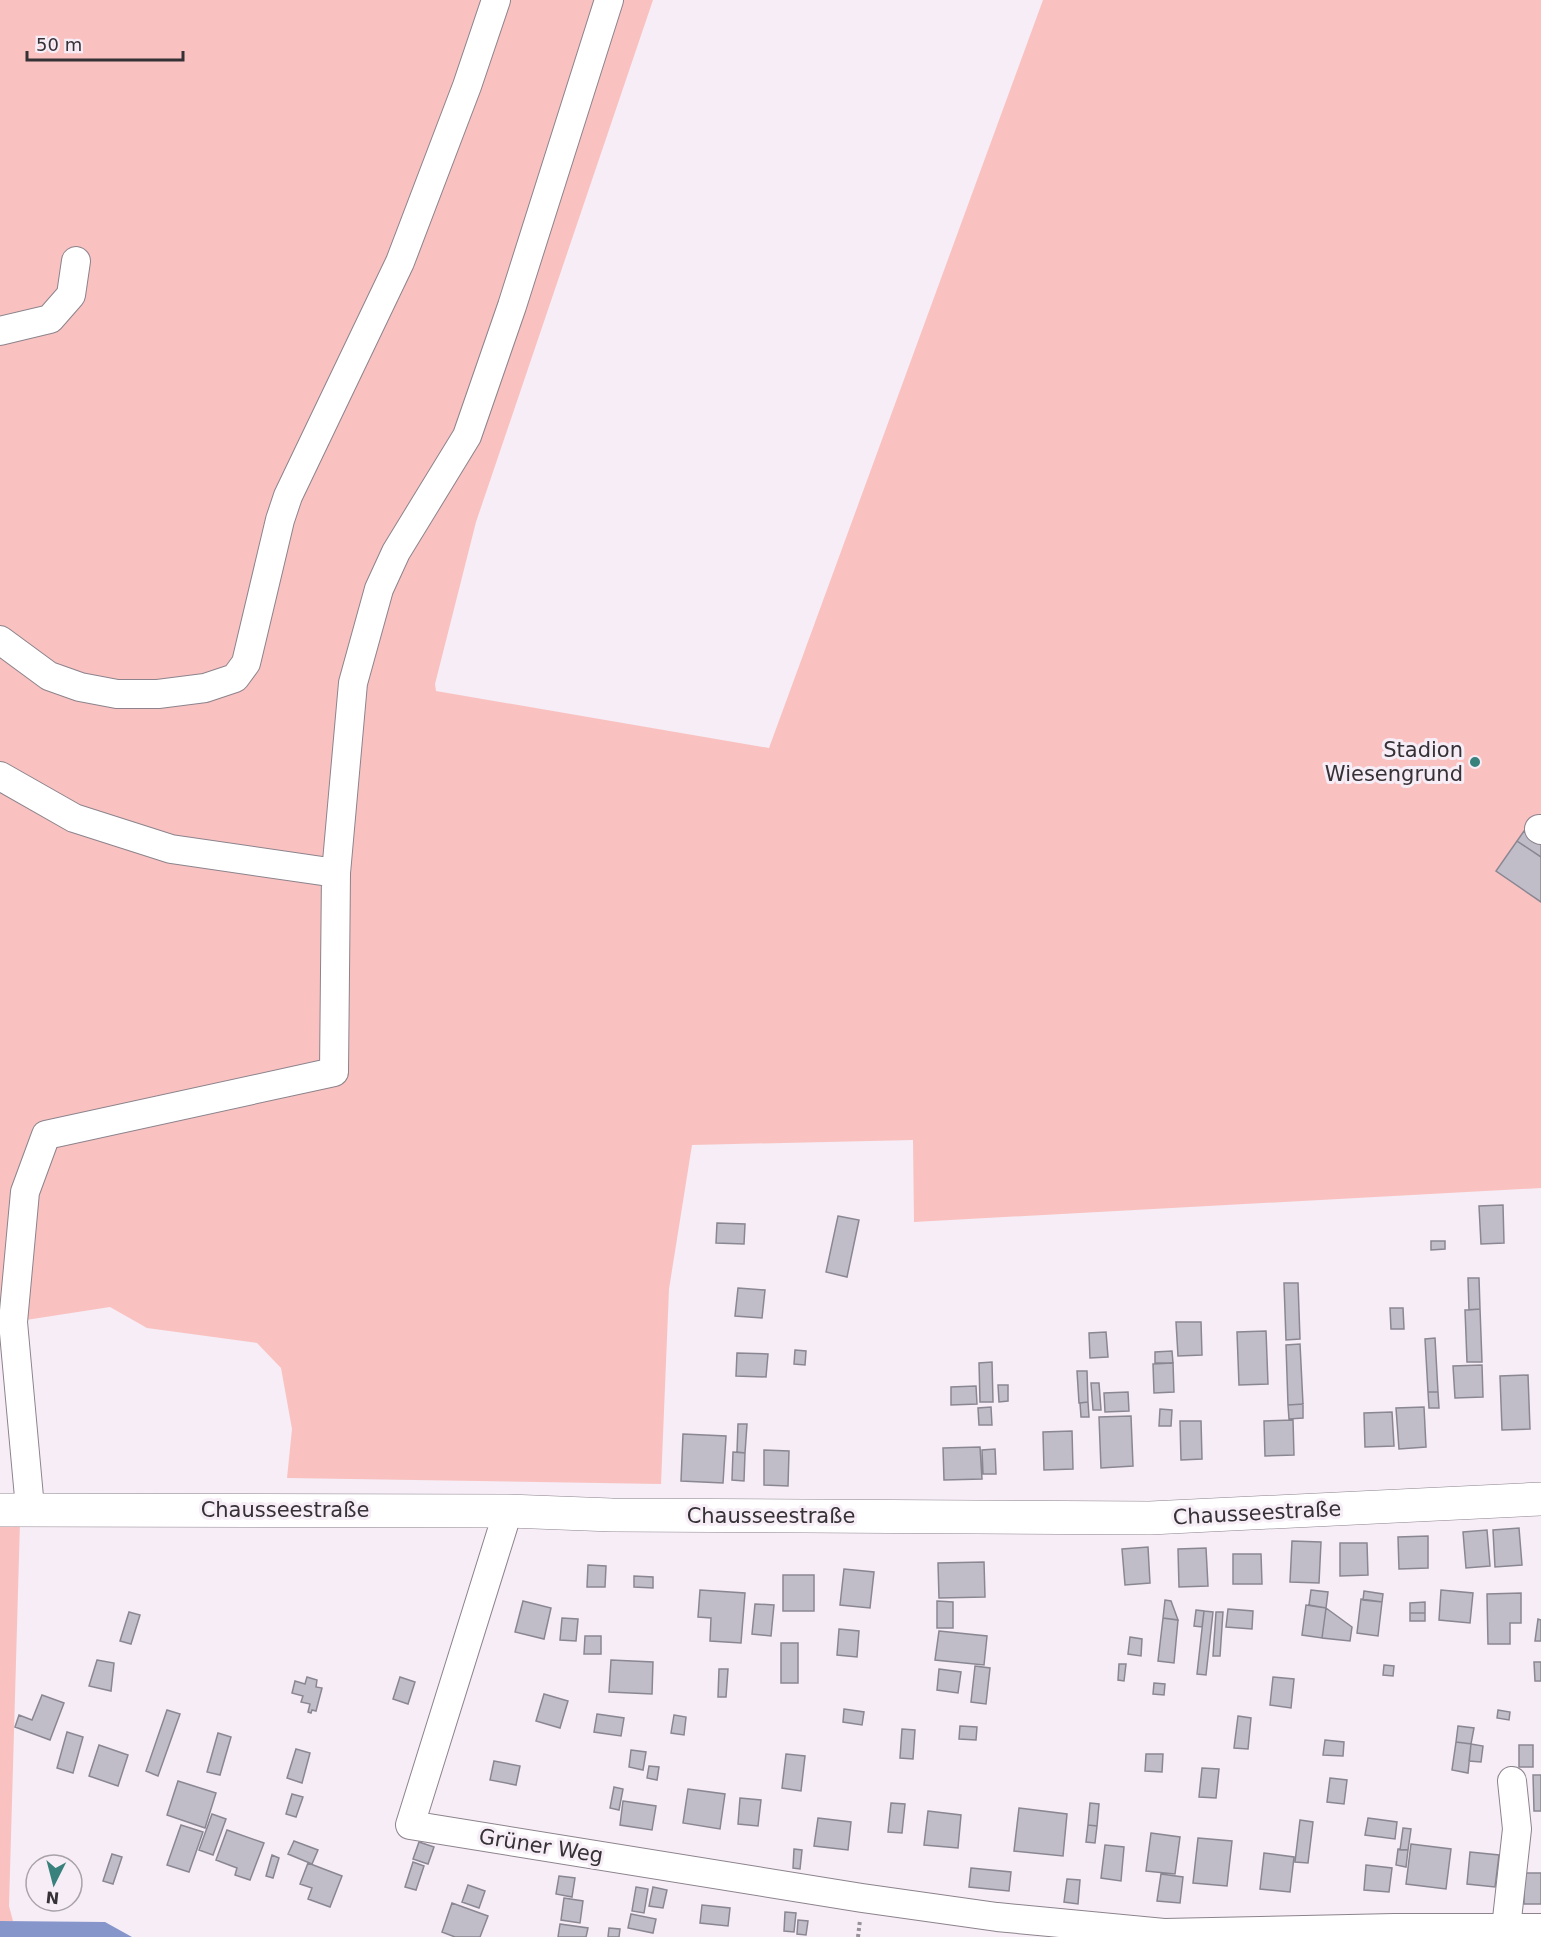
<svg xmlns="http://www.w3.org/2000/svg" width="1541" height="1937" font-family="'DejaVu Sans',sans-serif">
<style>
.green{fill:#f9c2c0}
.water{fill:#8695ca}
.building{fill:#c0bdc9;stroke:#8a8792;stroke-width:1.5}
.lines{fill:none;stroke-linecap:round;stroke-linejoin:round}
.minor-casing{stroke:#8c838c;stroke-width:30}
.major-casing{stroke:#8c838c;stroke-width:34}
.path{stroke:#989198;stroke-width:4;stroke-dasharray:3 3;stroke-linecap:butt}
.minor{stroke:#fff;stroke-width:28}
.major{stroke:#fff;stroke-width:33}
.poi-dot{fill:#39817d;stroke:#f6edf6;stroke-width:2}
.labels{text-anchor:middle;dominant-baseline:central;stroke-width:6;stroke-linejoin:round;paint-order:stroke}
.poi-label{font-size:21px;fill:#353135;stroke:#f6edf6;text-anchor:end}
.street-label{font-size:21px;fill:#353135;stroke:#f6edf6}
</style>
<rect width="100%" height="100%" fill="#f6edf6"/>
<path class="green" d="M0,0H653L476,522L435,684L436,691L769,748L1043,0H1541V1188L914,1222L913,1140L692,1145L669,1289L661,1484L287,1478L292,1429L281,1368L257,1343L147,1328L110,1307L0,1324Z
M20,1522L9,1906L13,1921H0V1523Z"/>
<path class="water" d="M0,1921L105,1922L132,1937H0Z"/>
<path class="building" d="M1524,831L1541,842V857L1517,841Z
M1517,841L1541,857V902L1496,871Z
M1503,1205L1504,1243L1481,1244L1479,1206Z
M838,1216L859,1220L847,1277L826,1272Z
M717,1223L745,1224L744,1244L716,1243Z
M1431,1241H1445V1249L1431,1250Z
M1468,1278H1479L1480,1309L1469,1310Z
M1284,1283H1298L1300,1339L1286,1340Z
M738,1288L765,1290L762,1318L735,1316Z
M1390,1308H1403L1404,1329H1391Z
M1480,1309L1482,1362H1467L1465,1310Z
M1176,1322H1201L1202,1355L1178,1356Z
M1266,1331L1268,1384L1239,1385L1237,1332Z
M1106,1332L1108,1357L1090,1358L1089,1333Z
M1435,1338L1438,1392H1428L1425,1339Z
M1300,1344L1303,1404L1288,1405L1286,1345Z
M795,1350L806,1351L805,1365L794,1364Z
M1172,1351L1173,1363H1155V1352Z
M737,1353L768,1354L766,1377L736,1376Z
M992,1362L993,1402H980L979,1363Z
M1173,1363L1174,1392L1154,1393L1153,1364Z
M1482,1365L1483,1397L1455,1398L1453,1366Z
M1077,1371H1087L1088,1402L1079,1403Z
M1528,1375L1530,1429L1502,1430L1500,1376Z
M1091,1383H1099L1101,1410H1093Z
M998,1385H1008V1401L999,1402Z
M976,1386L977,1404L951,1405V1387Z
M1128,1392L1129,1411L1105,1412L1104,1393Z
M1428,1392H1438L1439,1408H1429Z
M1088,1402L1089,1417H1081L1080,1403Z
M1303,1404V1418L1289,1419L1288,1405Z
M991,1407L992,1425H979L978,1408Z
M1424,1407L1426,1447L1399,1449L1396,1408Z
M1160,1409L1172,1410L1171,1426H1159Z
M1392,1412L1394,1446L1365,1447L1364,1413Z
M1131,1416L1133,1466L1101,1468L1099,1417Z
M1293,1420L1294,1455L1265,1456L1264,1421Z
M1180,1421H1201L1202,1459L1181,1460Z
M738,1424H747L745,1453L737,1452Z
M1072,1431L1073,1469L1044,1470L1043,1432Z
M683,1434L726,1436L723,1483L681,1481Z
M980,1447L982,1479L944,1480L943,1448Z
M995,1449L996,1474H983L982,1450Z
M764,1450L789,1451L788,1486L764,1485Z
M733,1452L745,1453L744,1481L732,1480Z
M1519,1528L1522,1565L1495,1567L1493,1530Z
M1487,1530L1490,1566L1466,1568L1463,1532Z
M1428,1536V1568L1399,1569L1398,1537Z
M1292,1541L1321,1542L1319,1583L1290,1582Z
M1340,1543H1367L1368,1575L1340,1576Z
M1148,1547L1150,1583L1125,1585L1122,1549Z
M1206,1548L1208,1586L1179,1587L1178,1549Z
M1233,1554H1261L1262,1584H1233Z
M984,1562L985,1597L939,1598L938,1563Z
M588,1565L606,1566L605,1587H587Z
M844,1569L874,1572L870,1608L840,1605Z
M783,1575H814V1611H783Z
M634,1576L653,1577V1588L634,1587Z
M700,1590L745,1593L741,1643L710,1641L711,1618L698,1617Z
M1311,1590L1328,1592L1326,1608L1309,1605Z
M1441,1590L1473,1593L1470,1623L1439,1620Z
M1364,1591L1383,1594L1382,1602L1363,1600Z
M1521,1593V1623H1510V1644H1488L1487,1594Z
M1361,1599L1382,1602L1378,1636L1357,1633Z
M1165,1600L1171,1601L1178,1620L1163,1618Z
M523,1601L551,1608L544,1639L515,1632Z
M937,1601L953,1602V1628H937Z
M1425,1602V1613H1410V1603Z
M755,1604L774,1605L771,1636L752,1634Z
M1306,1605L1326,1608L1322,1638L1302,1635Z
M1326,1608L1352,1627L1350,1641L1322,1638Z
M1228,1609L1253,1611L1252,1629L1226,1627Z
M1196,1610L1204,1611L1202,1627L1194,1626Z
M1204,1611L1213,1612L1206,1675L1197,1674Z
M129,1612L140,1615L131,1644L120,1641Z
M1216,1612H1223L1220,1656H1213Z
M1410,1613H1425V1621H1410Z
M562,1618L578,1619L576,1641L560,1640Z
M1163,1618L1178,1620L1174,1663L1158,1661Z
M1538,1619L1541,1620V1641H1535Z
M839,1629L859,1631L857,1657L837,1655Z
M939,1631L987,1636L984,1665L935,1660Z
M585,1636H601V1654H584Z
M1130,1637L1142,1639L1141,1656L1128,1654Z
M781,1643H798V1683H781Z
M97,1660L114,1663L111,1691L89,1686Z
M611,1660L653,1662L652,1694L609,1692Z
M1534,1662H1541V1681H1535Z
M1119,1664H1126L1124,1681L1118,1680Z
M1384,1665L1394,1666L1393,1676L1383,1675Z
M975,1666L990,1668L986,1704L971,1702Z
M719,1669H728L726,1697H718Z
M939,1669L961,1672L958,1693L937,1690Z
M307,1677L317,1680L316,1687L322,1688L316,1711L312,1710L311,1713L308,1712L310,1704L301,1702L303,1696L292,1693L295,1681L305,1684Z
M400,1677L415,1682L408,1704L393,1699Z
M1273,1677L1294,1679L1291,1708L1270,1705Z
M1154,1683L1165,1684L1164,1695L1153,1694Z
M544,1694L568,1701L560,1728L536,1721Z
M42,1695L64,1703L50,1740L15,1727L19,1715L32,1720Z
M844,1709L864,1712L862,1725L843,1722Z
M167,1710L180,1714L158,1776L146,1771Z
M1498,1710L1510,1712L1509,1720L1497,1718Z
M597,1714L624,1718L621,1736L594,1732Z
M674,1715L686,1717L684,1735L671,1733Z
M1238,1716L1251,1718L1248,1749L1234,1748Z
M960,1726L977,1727L976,1740L959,1739Z
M1458,1726L1474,1728L1471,1744L1456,1742Z
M902,1729L915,1730L913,1759L900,1758Z
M67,1732L83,1737L73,1773L57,1768Z
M218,1733L231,1737L220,1775L207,1772Z
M1325,1740L1344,1742L1343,1756L1323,1755Z
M1456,1742L1471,1744L1468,1773L1452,1770Z
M1471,1744L1483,1746L1481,1762L1469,1761Z
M99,1745L128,1755L118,1786L89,1776Z
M1519,1745H1533V1767H1519Z
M296,1749L310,1753L302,1783L287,1778Z
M631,1750L646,1752L643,1770L629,1767Z
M786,1754L805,1756L801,1791L782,1788Z
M1146,1754H1163L1162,1772L1145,1771Z
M494,1761L520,1766L516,1785L490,1780Z
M649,1766L659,1767L657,1780L647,1778Z
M1202,1768L1219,1769L1216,1798L1199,1797Z
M1533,1775H1541V1811H1534Z
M1330,1778L1347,1780L1344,1804L1327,1802Z
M178,1781L216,1793L205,1828L167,1815Z
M614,1787L623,1789L619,1810L610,1808Z
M688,1789L725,1794L720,1829L683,1823Z
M292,1794L303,1797L296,1817L286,1814Z
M740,1798L761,1800L758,1826L738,1824Z
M623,1801L656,1806L652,1830L620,1825Z
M891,1803L905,1804L902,1833L888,1832Z
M1090,1803L1099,1804L1097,1826L1088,1825Z
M1019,1808L1067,1814L1063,1856L1014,1851Z
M928,1811L961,1815L958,1848L924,1845Z
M212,1814L226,1819L213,1855L199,1850Z
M818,1818L851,1822L848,1850L814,1846Z
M1368,1818L1397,1822L1395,1839L1365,1835Z
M1300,1820L1313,1822L1308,1863L1295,1862Z
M181,1825L203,1832L189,1872L167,1865Z
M1088,1825L1097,1826L1095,1843L1086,1842Z
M1403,1828L1411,1829L1408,1850H1400Z
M227,1830L264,1843L250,1880L235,1875L237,1868L216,1860Z
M1151,1833L1180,1837L1175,1874L1146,1871Z
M1198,1838L1232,1841L1227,1886L1193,1883Z
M294,1841L318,1850L312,1864L288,1854Z
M419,1842L434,1847L428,1864L413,1859Z
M1411,1844L1451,1849L1446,1889L1406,1884Z
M1105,1845L1124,1847L1121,1881L1101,1878Z
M794,1849L802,1850L800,1869L793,1868Z
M1398,1849L1408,1850L1406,1867L1396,1865Z
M1470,1852L1499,1855L1495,1887L1467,1884Z
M1264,1853L1294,1857L1290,1892L1260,1889Z
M112,1854L122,1857L113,1884L103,1881Z
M272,1855L279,1858L273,1878L266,1876Z
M413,1862L424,1866L416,1890L405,1887Z
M308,1863L342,1876L330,1907L308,1899L312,1888L300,1884Z
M1366,1865L1392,1868L1389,1892L1364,1890Z
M971,1868L1011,1872L1009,1891L969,1887Z
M1524,1873H1541V1904H1524Z
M1161,1874L1183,1877L1180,1903L1157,1901Z
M559,1876L575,1878L572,1897L556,1894Z
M1067,1879L1080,1880L1078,1904L1064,1902Z
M468,1885L485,1891L479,1908L462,1902Z
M636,1887L648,1889L644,1913L632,1911Z
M653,1887L667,1890L663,1908L649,1906Z
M564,1898L583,1901L580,1923L561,1920Z
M452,1903L488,1916L480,1937H455L442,1932Z
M702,1905L730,1908L728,1926L700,1923Z
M785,1912L796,1913L794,1932L784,1931Z
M631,1914L656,1919L653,1933L628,1928Z
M798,1920L808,1921L806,1935L797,1934Z
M560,1924L588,1928L586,1937H558Z
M609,1928L620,1929L619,1937H608Z"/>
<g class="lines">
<defs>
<path id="minor" d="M0,331L50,319L71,295L76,261
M0,640L49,676L80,687L117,694H158L205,688L235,678L246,663L280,520L288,496L400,262L467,86L496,0
M0,776L74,818L171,849L336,873
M1539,829L1541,830
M30,1508L13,1322L25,1192L46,1135L334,1072L336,873L353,683L379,589L396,552L467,436L512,306L609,0
M508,1511L410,1825L862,1898L997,1917L1164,1933L1394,1928H1541
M1506,1928L1517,1829L1512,1781"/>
<path id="major" d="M0,1510L508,1511L612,1515L1150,1518L1541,1499"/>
</defs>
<use href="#minor" class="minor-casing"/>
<use href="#major" class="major-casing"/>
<path class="path" d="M858,1937L860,1920"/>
<use href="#minor" class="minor"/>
<use href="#major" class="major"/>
</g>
<circle class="poi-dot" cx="1475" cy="762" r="6"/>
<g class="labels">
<g class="poi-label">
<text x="1463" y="750">Stadion<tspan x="1463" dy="24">Wiesengrund</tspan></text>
</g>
<g class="street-label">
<text x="285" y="1510">Chausseestraße</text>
<text transform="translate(1257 1513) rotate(-3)">Chausseestraße</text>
<text x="771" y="1516">Chausseestraße</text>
<text transform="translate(541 1846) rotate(9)">Grüner Weg</text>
</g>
</g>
<g transform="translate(54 1883) rotate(186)"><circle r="28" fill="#f6edf6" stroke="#a9a2a9" stroke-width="1.5"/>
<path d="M0-4.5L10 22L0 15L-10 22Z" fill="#39817d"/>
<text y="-9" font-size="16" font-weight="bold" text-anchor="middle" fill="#353135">N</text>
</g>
<path d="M27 51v9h156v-9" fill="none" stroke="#353135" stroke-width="3"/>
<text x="36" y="51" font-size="18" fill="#353135" stroke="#f6edf6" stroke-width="4.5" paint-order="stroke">50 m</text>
</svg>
